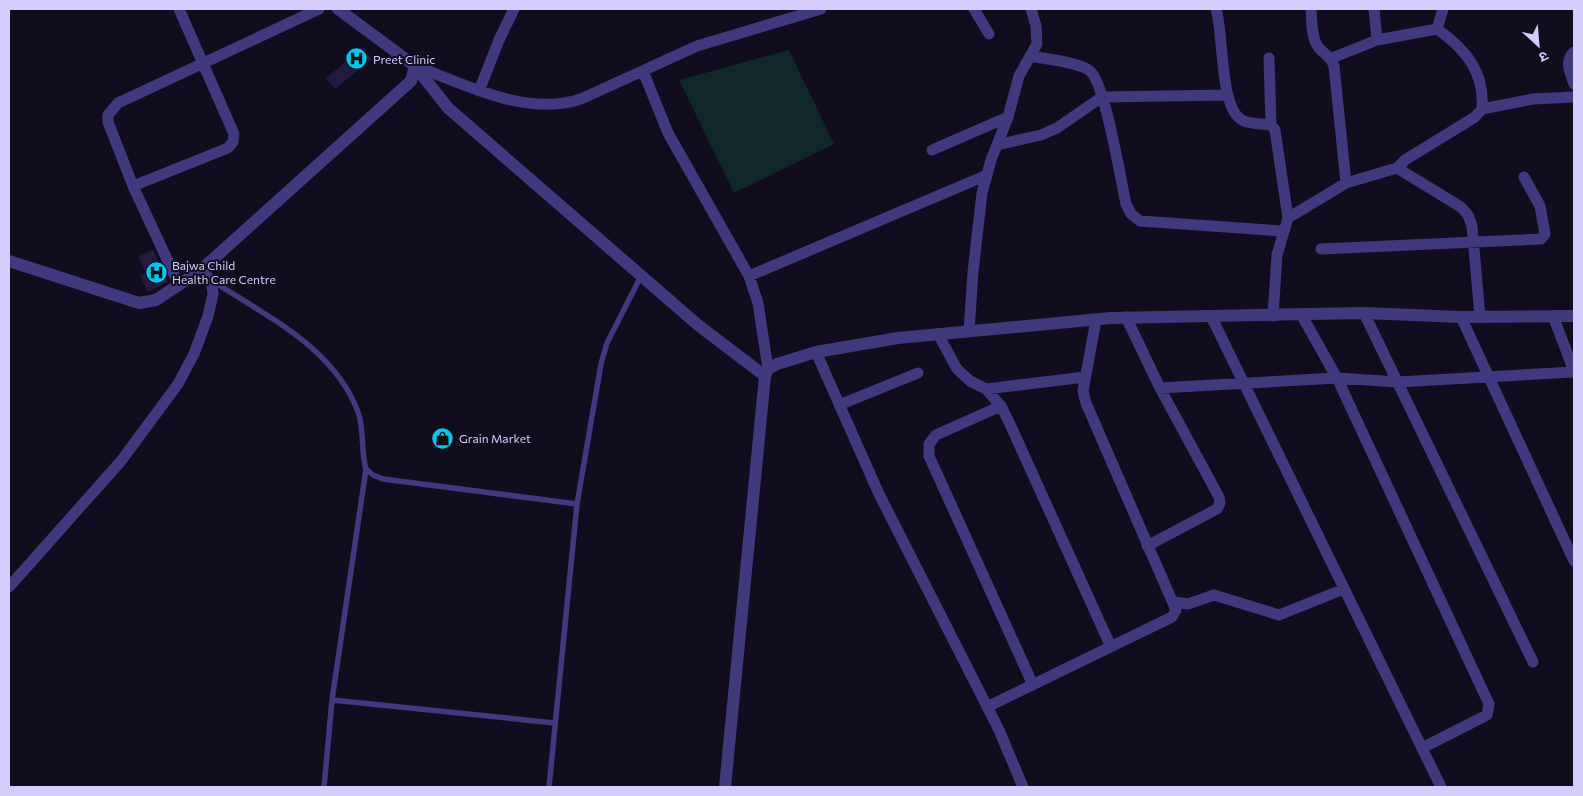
<svg xmlns="http://www.w3.org/2000/svg" width="1583" height="796" font-family="Commissioner,'Noto Sans Devanagari',sans-serif">
<style>
.green{fill:#102829}
.building{fill:#241a3f}
.lines{fill:none;stroke-linecap:round;stroke-linejoin:round}
.service{stroke:#41397d;stroke-width:5.5}
.minor{stroke:#41397d;stroke-width:11}
.tertiary{stroke:#41397d;stroke-width:12}
.labels{text-anchor:middle;dominant-baseline:central;stroke-width:4;stroke-linejoin:round;paint-order:stroke}
.poi-label{font-size:12px;fill:#d6ccfe;stroke:#110d1f;text-anchor:start}
</style>
<rect width="100%" height="100%" fill="#110d1f"/>
<path class="green" d="M789,50L834,144L734,193L679,80Z"/>
<path class="building" d="M363,47L372,59L335,89L326,78Z
M153,250L168,282L148,292L140,276L146,273L138,257Z"/>
<g class="lines">
<path class="service" d="M211,280C266,316 337,349 359,415C364,432 361,452 366,469L373,475L383,479L577,504
M332,700L555,723
M324,787L332,700L366,469
M549,787L577,504L601,364L607,343L641,276"/>
<path class="minor" d="M974,9L989,34
M1216,9C1224,33 1219,112 1244,121C1252,124 1263,124 1271,125L1275,130L1288,218
M1311,9C1312,20 1311,39 1319,48C1325,55 1331,56 1334,66L1346,183
M1374,9L1377,40
M1437,29L1443,9
M1574,52C1564,62 1570,72 1574,84
M1030,56C1045,59 1080,62 1090,71C1105,83 1121,181 1126,204L1131,214L1140,221L1282,231
M1269,58L1271,125
M1332,58L1377,40L1437,29C1466,49 1485,73 1482,109L1475,117L1405,160L1397,168
M415,66C467,85 525,117 581,99L697,46L821,9
M643,71L668,133L749,276L758,303L768,369
M479,91L499,40L514,9
M1482,109L1533,99L1574,97
M997,145L1041,135L1057,128L1102,97L1227,95
M932,150L1008,117
M133,186L228,148L233,142L234,134L179,9
M1321,249L1541,239L1545,234L1540,206L1524,177
M749,276L987,175
M179,285L133,186L108,122V115L118,103L319,9
M1364,313L1533,662
M1301,314L1337,378L1489,704L1487,715L1422,748
M1211,316L1441,787
M1273,316L1277,255L1288,218L1346,183L1397,168L1461,207L1468,215L1472,226L1480,317
M1553,316L1574,371
M1126,317L1160,388L1219,497L1220,503L1217,509L1147,546
M1461,317L1574,561
M969,331L973,272L982,193L991,160L1008,117L1019,76L1037,44L1036,26L1031,9
M938,334L957,369L970,381L986,389L1085,377
M816,352L879,494L999,730L1023,787
M1160,388L1337,378L1398,382L1574,372
M986,389L1001,406L1009,422L1111,647
M839,405L918,373
M1001,406L936,435L929,444V456L1033,685
M9,587L121,461L178,384L194,354L208,316L213,294L211,280L201,270
M1174,602L1188,604L1214,595L1279,615L1344,589
M987,707L1172,617L1176,610L1086,403L1083,391L1096,320"/>
<path class="tertiary" d="M338,9L415,66L448,108L698,325L765,376
M9,261L139,303L156,300L201,270L411,81L415,66
M725,787L765,376L768,369L777,364L816,352L898,338L1111,318L1364,313L1461,317L1574,316"/>
</g>
<defs>
<symbol id="hospital-disc" viewBox="-11 -11 22 22"><circle r="9.5" fill="#06c7ef" stroke="#110d1f"/><path d="M-5-5h3v3.5h4V-5h3V5h-3V1.5h-4V5h-3Z" fill="#111"/></symbol>
<symbol id="shop-disc" viewBox="-11 -11 22 22"><circle r="9.5" fill="#06c7ef" stroke="#110d1f"/><path d="M-5-2.5h2.3a2.7 3.5 0 0 1 5.4 0H5L5.5 6h-11ZM-1.5-2.5h3a1.5 2.3 0 0 0-3 0Z" fill="#111"/></symbol>
</defs>
<g fill-rule="evenodd">
<use href="#hospital-disc" x="344" y="46" width="25" height="25"/>
<use href="#hospital-disc" x="144" y="260" width="25" height="25"/>
<use href="#shop-disc" x="430" y="426" width="25" height="25"/>
</g>
<g class="labels">
<g class="poi-label">
<text x="373" y="59">Preet Clinic</text>
<text x="172" y="265">Bajwa Child<tspan x="172" dy="14">Health Care Centre</tspan></text>
<text x="459" y="438">Grain Market</text>
</g>
</g>
<rect width="1583" height="796" fill="none" stroke="#d6ccfe" stroke-width="20"/>
<g transform="translate(1538 45) rotate(154)" stroke="#110d1f" stroke-width="4" paint-order="stroke">
<path d="M0-4L9 19L0 12L-9 19Z" fill="#d6ccfe"/>
<text y="-8" font-size="14" font-weight="bold" text-anchor="middle" fill="#d6ccfe">उ</text>
</g>
</svg>
